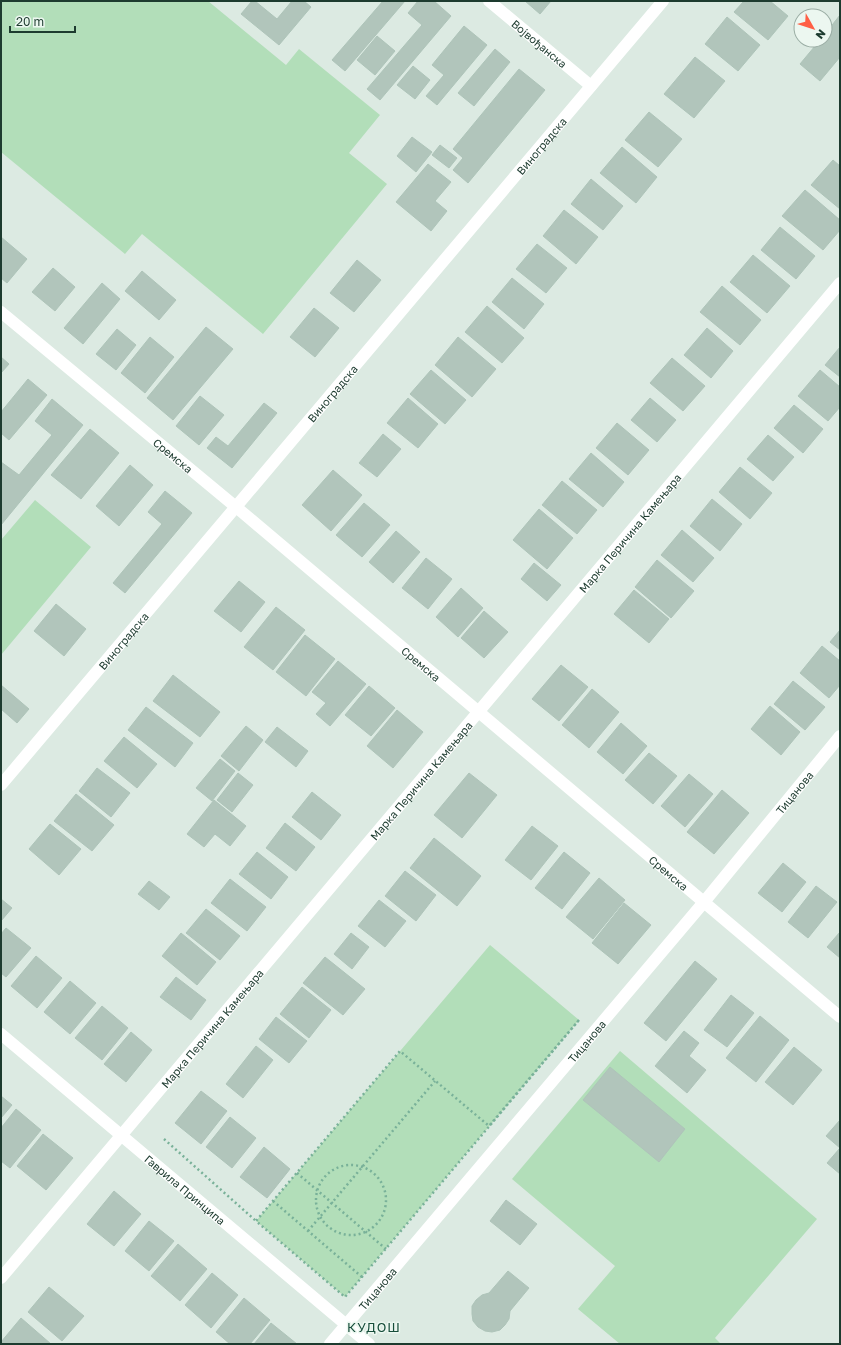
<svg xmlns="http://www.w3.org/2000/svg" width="841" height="1345" font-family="'Golos Text',sans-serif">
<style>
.green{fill:#b2deb9}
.building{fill:#b1c5bb;stroke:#aec4b9}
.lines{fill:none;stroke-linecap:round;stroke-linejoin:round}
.path{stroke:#79b199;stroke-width:2.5;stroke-dasharray:2 3;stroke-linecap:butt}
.minor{stroke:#fff;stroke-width:12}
.labels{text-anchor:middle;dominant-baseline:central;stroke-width:3;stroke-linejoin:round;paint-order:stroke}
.street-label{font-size:11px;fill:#1d3b2f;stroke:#ecf7f0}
.quarter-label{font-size:13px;letter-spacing:1px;fill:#174e3b;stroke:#ecf7f0}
</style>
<rect width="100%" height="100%" fill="#dceae2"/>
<path class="green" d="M1,1H208L286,65L299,49L380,115L349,153L387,184L263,334L142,234L125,254L1,152Z
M35,500L91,547L1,655V540Z
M490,945L579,1020L345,1297L256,1221Z
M620,1051L817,1219L715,1338L721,1344H620L578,1309L615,1266L512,1179Z"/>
<path class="building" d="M252,1H255L277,19L292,1H304L311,7L279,45L241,14Z
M383,1H405L345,71L332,60Z
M418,1H434L451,16L380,100L367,89L422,25L408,13Z
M525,1H551L540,14Z
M744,1H770L788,16L768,40L734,12Z
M840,15V57L820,81L800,64L820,40H825V34Z
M727,17L760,45L738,71L705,44Z
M464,26L487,45L437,105L426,96L444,75L432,65Z
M377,36L395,51L375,75L357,60Z
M495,49L510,62L474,106L458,93Z
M695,57L725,81L694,118L664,94Z
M413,66L430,80L415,99L397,85Z
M519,69L545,90L468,183L453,170L463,158L453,149Z
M649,112L682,139L658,167L625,140Z
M412,137L432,152L416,172L397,156Z
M440,145L457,158L449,168L432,155Z
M622,147L657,177L636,203L600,173Z
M833,160L840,166V209L811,185Z
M428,164L451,182L435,201L447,211L431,231L396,202Z
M591,179L623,206L603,230L571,204Z
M805,190L840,220V230L823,250L782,216Z
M564,210L598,237L576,264L543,236Z
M780,227L815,256L796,279L761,250Z
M1,237L27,259L7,283L1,278Z
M537,244L567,268L546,293L516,269Z
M753,255L790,286L767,313L730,282Z
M357,260L381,280L354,312L330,293Z
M53,268L75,287L55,311L32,292Z
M142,271L176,300L159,320L125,291Z
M512,278L544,304L524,329L492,302Z
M102,283L120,299L83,344L64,328Z
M722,286L761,320L740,345L700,312Z
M487,306L524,338L502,363L465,332Z
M314,308L339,328L315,357L290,337Z
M206,327L233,349L173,420L147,398Z
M707,328L733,351L711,378L684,355Z
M117,329L136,345L116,370L96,354Z
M150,337L174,357L145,393L121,373Z
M458,337L496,369L472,397L435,365Z
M840,347V377L825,365Z
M1,357L9,364L1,373Z
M672,358L705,386L683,411L650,383Z
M431,370L466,400L445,424L410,394Z
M820,370L840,387V407L828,421L798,396Z
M28,379L47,395L9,440L1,433V412Z
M200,396L224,415L199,445L176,426Z
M408,398L438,424L418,448L387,423Z
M650,398L676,420L657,442L631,420Z
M52,399L83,425L1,525V462L19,475L52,435L35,421Z
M264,403L277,413L232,468L207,448L216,437L228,446Z
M794,405L823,429L803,453L774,428Z
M617,423L649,450L628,475L596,448Z
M90,429L119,453L81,499L51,475Z
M383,434L401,449L377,477L359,463Z
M768,435L794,457L773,481L747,459Z
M591,453L624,482L603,507L569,479Z
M130,465L153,485L119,526L96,506Z
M740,467L772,493L750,519L719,492Z
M333,470L362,495L331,531L302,505Z
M562,481L597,510L577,534L542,505Z
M165,491L192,513L125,593L113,583L162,524L148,512Z
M712,499L742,524L720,551L690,526Z
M364,503L390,525L362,557L336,535Z
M539,509L573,538L547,569L513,540Z
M682,530L714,558L693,582L661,555Z
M396,531L420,552L393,583L369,562Z
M426,558L452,579L428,609L402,588Z
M657,560L694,591L671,618L635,587Z
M534,563L561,585L547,601L521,579Z
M239,581L265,602L241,632L214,611Z
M461,588L483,608L458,637L436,617Z
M634,590L669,619L649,643L614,614Z
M56,604L86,629L64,656L34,631Z
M276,607L305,630L273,670L244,647Z
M484,611L508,632L484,658L461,638Z
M840,630V650L830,642Z
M305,635L335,659L306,696L276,672Z
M822,646L840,661V685L829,698L800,673Z
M338,661L366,684L330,726L316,714L326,703L312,692Z
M561,665L588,687L559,721L532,699Z
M173,675L220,712L200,737L153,701Z
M793,681L825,707L805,730L774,704Z
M1,685L29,709L17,723L1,709Z
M369,686L395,708L371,736L345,715Z
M592,689L619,712L589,748L562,725Z
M770,706L800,732L781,755L751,729Z
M146,707L193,743L175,767L128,730Z
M397,710L423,732L393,768L367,746Z
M621,723L647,746L623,774L597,752Z
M246,726L263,740L239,771L221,756Z
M277,727L308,751L296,767L265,742Z
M124,737L157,764L137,788L104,761Z
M649,753L677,776L653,804L625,780Z
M220,759L235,771L212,801L196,788Z
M97,768L130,793L111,817L79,791Z
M238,773L253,785L232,812L217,800Z
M469,773L497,795L462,838L434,815Z
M689,774L713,794L685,827L661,806Z
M722,790L749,813L714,854L687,832Z
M312,792L341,815L321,840L292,817Z
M76,794L114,825L92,851L54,821Z
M214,800L246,826L230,846L215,834L204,847L187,834Z
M285,823L315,847L296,871L266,848Z
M50,824L81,849L59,875L29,849Z
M532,826L558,846L531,880L505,860Z
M434,838L481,876L457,906L410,868Z
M257,852L288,877L271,899L239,874Z
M564,852L590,873L562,909L535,888Z
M783,863L806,882L782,912L758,893Z
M405,871L436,895L416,921L385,896Z
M599,878L625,900L593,939L566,917Z
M230,879L266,907L247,931L211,903Z
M149,881L170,897L159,910L138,894Z
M816,886L837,902L808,938L788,922Z
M1,899L12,908L1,921Z
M379,900L406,921L385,947L358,926Z
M624,903L651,925L618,964L592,943Z
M206,909L240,936L220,960L186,933Z
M6,928L31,948L6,977L1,973V934Z
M840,932V958L827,947Z
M181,933L216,962L197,985L162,956Z
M351,933L369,947L352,969L334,954Z
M36,956L62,978L37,1008L11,986Z
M325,957L365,989L343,1015L303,983Z
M695,961L717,979L666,1041L644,1023Z
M176,977L206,1000L191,1020L160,997Z
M70,981L96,1003L70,1034L44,1012Z
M302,987L331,1010L309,1038L280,1014Z
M731,995L754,1013L727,1047L704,1030Z
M102,1006L128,1028L102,1060L75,1038Z
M760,1016L789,1040L756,1082L726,1058Z
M276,1017L307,1041L289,1063L259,1039Z
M684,1031L699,1043L689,1056L706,1070L687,1093L655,1066Z
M131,1032L152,1050L126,1082L104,1064Z
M256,1046L273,1060L243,1098L226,1084Z
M794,1047L822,1070L793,1105L765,1082Z
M610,1067L685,1129L659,1162L583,1100Z
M201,1091L227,1111L201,1144L175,1123Z
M1,1096L12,1105L1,1118Z
M16,1109L41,1130L10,1168L1,1161V1128Z
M230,1117L256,1138L232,1168L206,1147Z
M840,1120V1148L826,1136Z
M43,1134L73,1158L46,1190L17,1166Z
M264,1147L290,1169L267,1198L240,1177Z
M840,1148V1174L827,1163Z
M114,1191L141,1214L114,1246L87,1224Z
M506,1200L537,1224L520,1245L490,1221Z
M149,1221L174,1241L149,1271L125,1251Z
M178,1244L207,1269L180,1301L151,1276Z
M508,1271L529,1288L510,1311L509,1319L505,1325L500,1330L492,1332L485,1331L478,1327L473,1321L472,1314V1306L476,1300L482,1295L489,1293Z
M212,1273L238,1295L211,1328L185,1305Z
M49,1287L84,1316L62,1341L28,1312Z
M244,1298L270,1320L250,1344H230L216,1332Z
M21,1318L51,1344H3L1,1342Z
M271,1323L297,1344H254Z"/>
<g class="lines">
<path class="path" d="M579,1020L345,1297L256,1221L400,1051L489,1126Z
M164,1139L256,1221
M316 1200a35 35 0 1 1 70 0a35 35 0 1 1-70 0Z
M297,1173L386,1249
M273,1201L362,1277
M308,1231L435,1081"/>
<g class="minor">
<path id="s1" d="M489,1L591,86"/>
<path id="s2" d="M1,312L236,507L840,1017"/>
<path id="s3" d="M1,785L663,1"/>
<path id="s4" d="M1,1034L369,1344"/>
<path id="s5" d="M1,1278L840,283"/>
<path id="s6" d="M330,1344L704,902L840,736"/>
</g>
</g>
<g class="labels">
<g class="street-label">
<text stroke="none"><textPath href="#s1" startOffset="66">Војвођанска</textPath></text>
<text stroke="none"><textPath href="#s3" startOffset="837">Виноградска</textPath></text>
<text stroke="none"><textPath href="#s3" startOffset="513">Виноградска</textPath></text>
<text stroke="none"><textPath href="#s2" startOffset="224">Сремска</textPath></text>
<text stroke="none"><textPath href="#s5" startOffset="975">Марка Перичина Камењара</textPath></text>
<text stroke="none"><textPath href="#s3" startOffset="189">Виноградска</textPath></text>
<text stroke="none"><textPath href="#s2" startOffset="548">Сремска</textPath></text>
<text stroke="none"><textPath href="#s5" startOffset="651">Марка Перичина Камењара</textPath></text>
<text stroke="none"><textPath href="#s6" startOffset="721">Тицанова</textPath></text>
<text stroke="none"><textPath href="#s2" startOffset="872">Сремска</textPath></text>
<text stroke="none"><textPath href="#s5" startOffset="327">Марка Перичина Камењара</textPath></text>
<text stroke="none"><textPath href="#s6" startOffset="397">Тицанова</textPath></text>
<text stroke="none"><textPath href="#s4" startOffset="241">Гаврила Принципа</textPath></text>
<text stroke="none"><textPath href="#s6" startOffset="73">Тицанова</textPath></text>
</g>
<g class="quarter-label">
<text x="374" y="1327">КУДОШ</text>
</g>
</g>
<rect width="841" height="1345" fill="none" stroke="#1d3b2f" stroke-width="4"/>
<g transform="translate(813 28) rotate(129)"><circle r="19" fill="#ecf7f0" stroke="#99aca3"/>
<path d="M0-3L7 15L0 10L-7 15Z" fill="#ff5f45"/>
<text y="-6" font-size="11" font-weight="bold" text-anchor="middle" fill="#1d3b2f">N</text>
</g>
<path d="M10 26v6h65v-6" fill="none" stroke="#1d3b2f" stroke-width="2"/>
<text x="16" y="26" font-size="12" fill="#1d3b2f" stroke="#ecf7f0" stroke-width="3" paint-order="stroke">20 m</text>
</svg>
